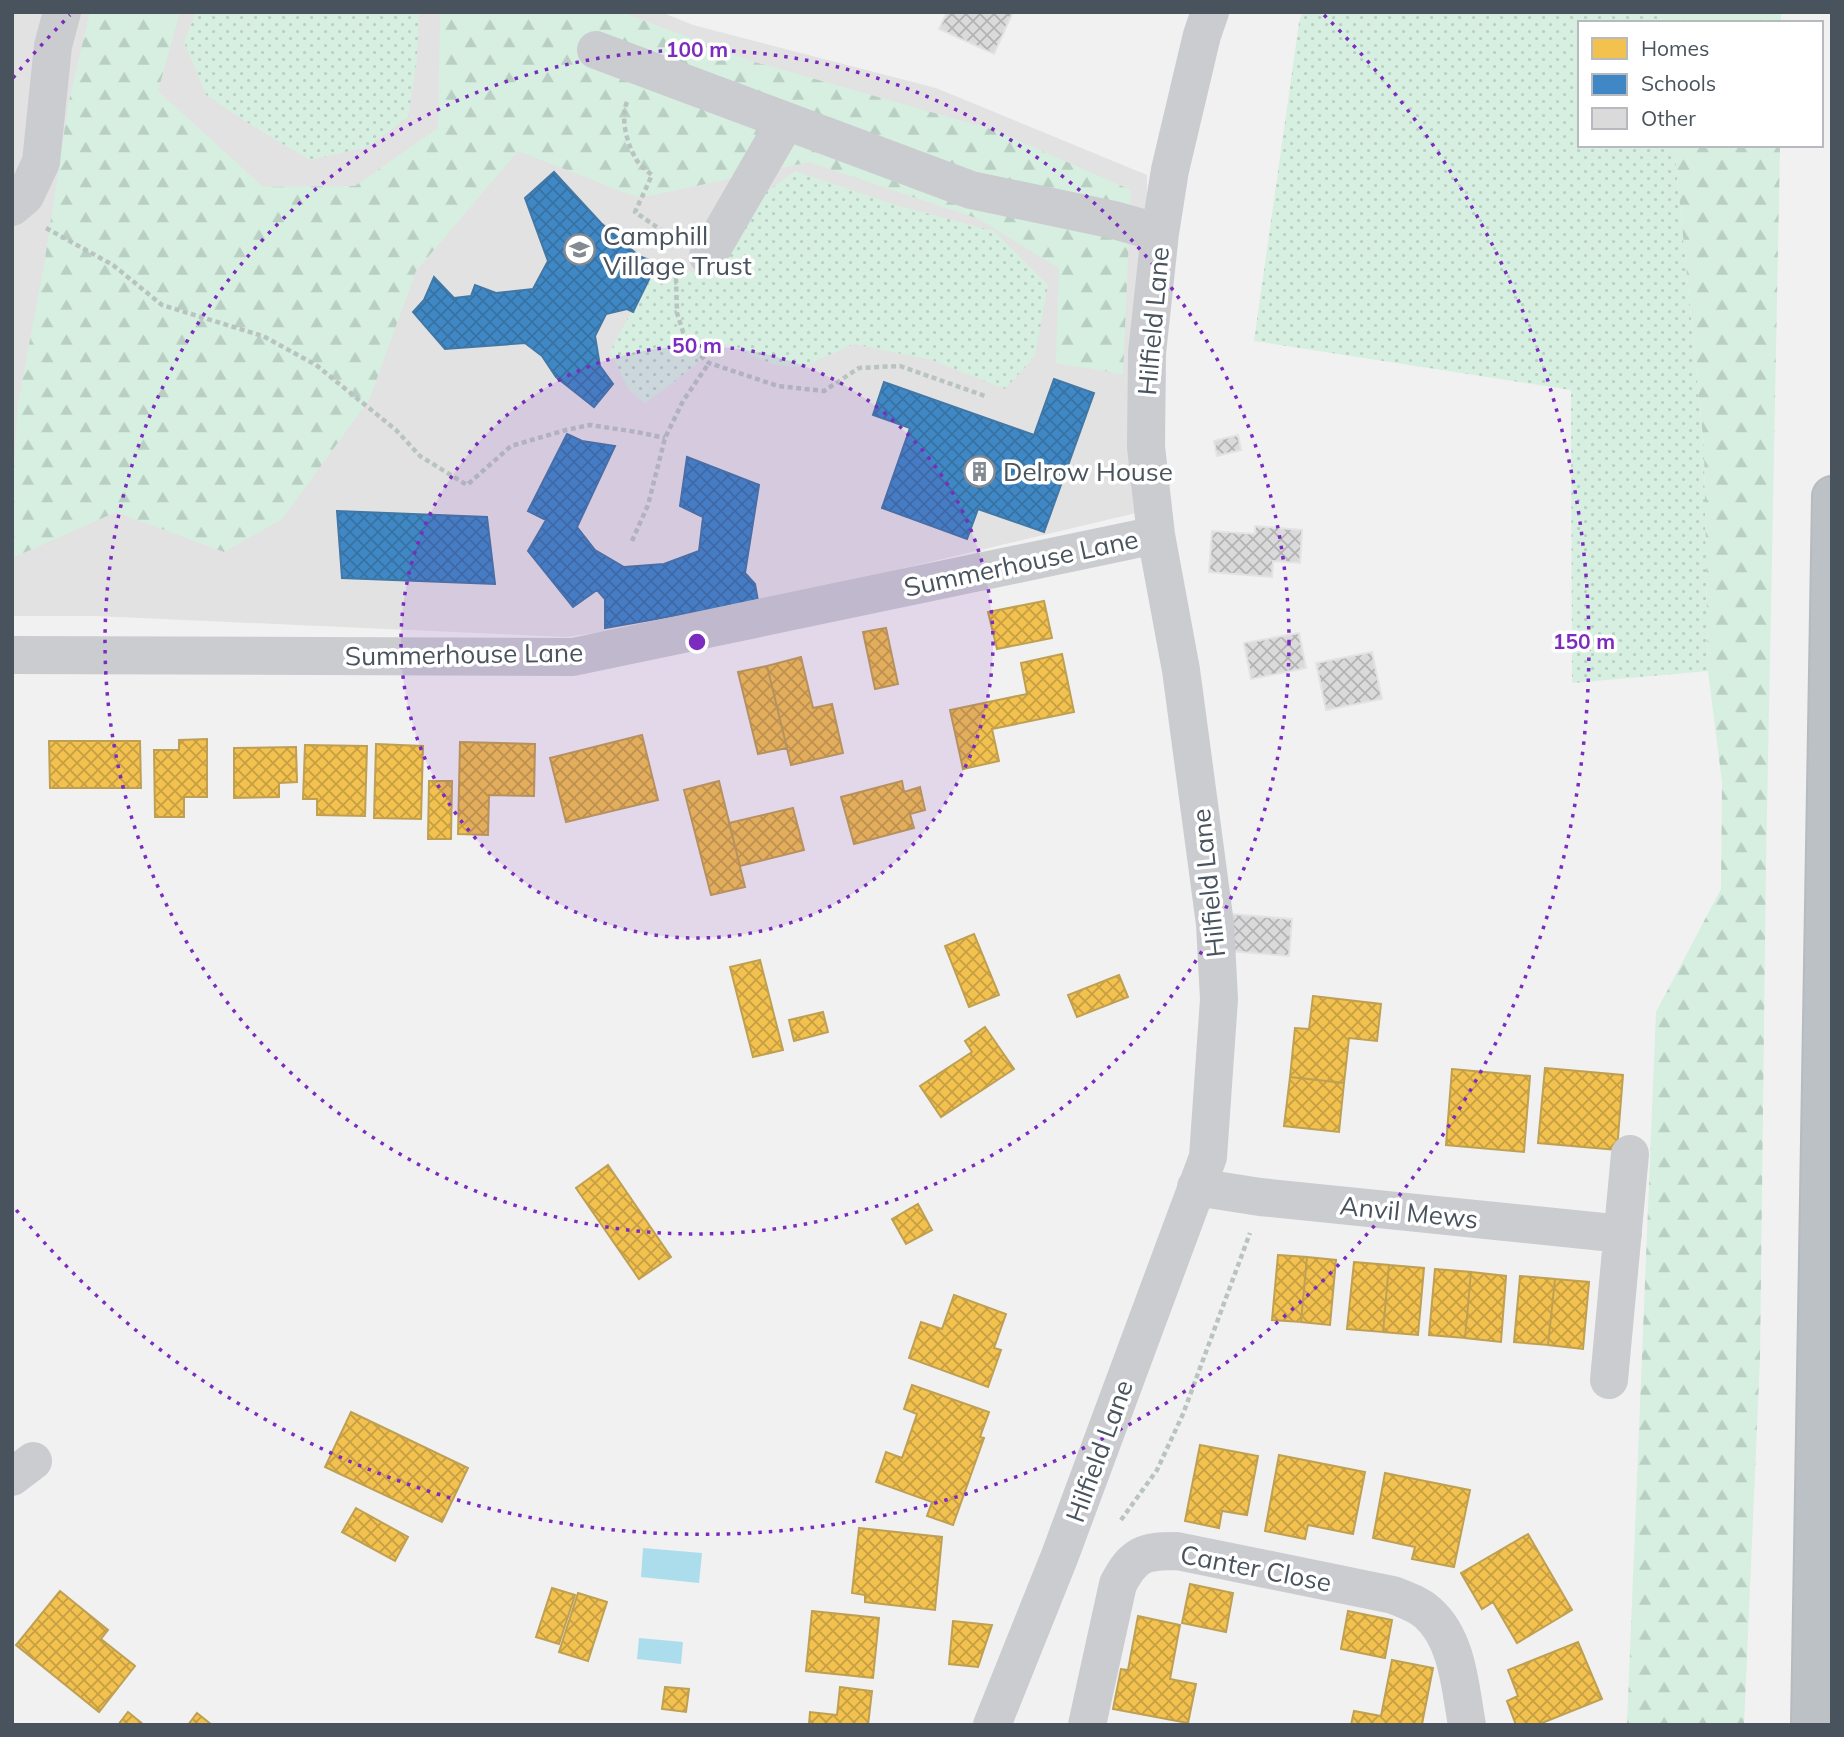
<svg xmlns="http://www.w3.org/2000/svg" width="1844" height="1737" font-family="Mulish,sans-serif">
<style>
.education{fill:#e3e2e3}
.grass{fill:url(#grass-dots)}
.forest{fill:url(#forest-firs)}
.water{fill:#acddec}
.homes{fill:url(#homes-cross-hatch);stroke:#bfa052;stroke-width:2}
.schools{fill:url(#schools-cross-hatch);stroke:#4278a6;stroke-width:2}
.building{fill:url(#building-cross-hatch);stroke:#e2e3e4;stroke-width:2}
.lines{fill:none;stroke-linecap:round;stroke-linejoin:round}
.highway-casing{stroke:#b6bbc0;stroke-width:42}
.path{stroke:#b9c4c1;stroke-width:4.5;stroke-dasharray:5 3.5;stroke-linecap:butt}
.minor{stroke:#cacccf;stroke-width:38}
.highway{stroke:#bcc1c5;stroke-width:38}
.ring{fill:none;stroke:#7b2cbf;stroke-width:3.5;stroke-dasharray:3.5 7}
.labels{text-anchor:middle;dominant-baseline:central;stroke-width:7;stroke-linejoin:round;paint-order:stroke}
.poi-label{font-size:26px;fill:#48535d;stroke:#fff;text-anchor:start}
.street-label{font-size:26px;fill:#48535d;stroke:#fff}
.centre{fill:#7b2cbf;stroke:#fff;stroke-width:3.5}
.ring-label{font-size:21px;text-anchor:middle;font-weight:bold;fill:#7b2cbf;stroke:#fff;stroke-width:7;stroke-linejoin:round;paint-order:stroke}
</style>
<defs>
<pattern id="grass-dots" width="8" height="8" patternUnits="userSpaceOnUse" patternTransform="scale(1.75)"><rect width="8" height="8" fill="#d6efe0"/><path d="M2 2h.1M6 6h.1" fill="none" stroke="#b9cfc3" stroke-width="1.8" stroke-linecap="round"/></pattern>
<pattern id="forest-firs" width="22" height="20" patternUnits="userSpaceOnUse" patternTransform="scale(1.75)"><rect width="22" height="20" fill="#d6efe0"/><path d="M5 1l3.5 6h-7zM16 11l3.5 6h-7z" fill="#b9cfc3"/></pattern>
<pattern id="homes-cross-hatch" width="8" height="8" patternUnits="userSpaceOnUse" patternTransform="scale(1.75)"><rect width="8" height="8" fill="#f2c14e"/><path d="M0 0l8 8M0 8l8-8" fill="none" stroke="#c69f44"/></pattern>
<pattern id="schools-cross-hatch" width="8" height="8" patternUnits="userSpaceOnUse" patternTransform="scale(1.75)"><rect width="8" height="8" fill="#3f88c5"/><path d="M0 0l8 8M0 8l8-8" fill="none" stroke="#3772a3"/></pattern>
<pattern id="building-cross-hatch" width="8" height="8" patternUnits="userSpaceOnUse" patternTransform="scale(1.75)"><rect width="8" height="8" fill="#dadadb"/><path d="M0 0l8 8M0 8l8-8" fill="none" stroke="#b3b3b5"/></pattern>
</defs>
<rect width="100%" height="100%" fill="#f1f1f1"/>
<path class="education" d="M12,12H661L693,25L936,88L1147,175L1148,326L1153,509L682,621L566,637L96,616H12Z"/>
<path class="grass" d="M196,12H419L417,59L408,117L367,147L310,160L256,128L206,95L184,42Z
M1302,12H1660L1661,23H1580V145H1674L1704,447L1708,671L1572,683L1571,390L1254,341L1299,23Z
M795,171L899,206L994,231L1048,285L1035,356L1005,389L932,360L854,344L802,367L775,365L723,343L670,385L645,403L629,390L610,352L657,263L713,277L753,202Z"/>
<path class="forest" d="M90,12H180L158,91L263,187L355,186L438,128L440,12H621L751,61L994,130L1131,190L1123,374L1056,363L1059,268L979,219L809,162L639,198L518,151L416,271L369,400L282,519L224,552L116,512L12,558V502L18,403L44,265L69,101Z
M1660,12H1781V23H1661Z
M1674,145H1780L1766,863L1760,1357L1744,1725H1627L1656,1012L1721,889L1722,782L1708,671L1704,447Z"/>
<path class="water" d="M643,1548L702,1553L699,1583L641,1577Z
M639,1638L683,1642L681,1664L637,1659Z"/>
<path class="homes" d="M1044,601L1052,638L997,649L988,612Z
M886,628L898,684L875,689L863,632Z
M1062,654L1074,712L992,729L999,761L963,769L950,710L1027,694L1021,663Z
M801,657L813,708L832,704L843,753L791,765L767,666Z
M767,666L787,748L758,754L738,672Z
M642,735L658,800L566,822L550,758Z
M207,739V797H184V817H155L154,750H179V740Z
M49,741H140L141,788H50Z
M460,742L535,744L534,796L489,795L488,835L458,834Z
M376,744L423,746L421,819L374,818Z
M305,745L367,746L365,816L317,815V799H303Z
M296,747L297,782L279,783V797L234,798V748Z
M429,781H452L451,839H428Z
M719,781L745,887L711,895L684,790Z
M902,781L904,792L920,787L925,810L910,814L914,828L854,844L841,797Z
M793,808L804,850L740,866L729,823Z
M974,934L999,995L969,1007L945,946Z
M760,960L783,1050L753,1057L730,967Z
M1119,975L1128,997L1077,1017L1068,995Z
M1313,996L1381,1004L1377,1041L1349,1038L1344,1083L1290,1077L1295,1028L1309,1029Z
M823,1012L828,1032L794,1041L789,1020Z
M985,1027L1014,1069L941,1117L920,1086L972,1052L965,1041Z
M1545,1068L1623,1075L1617,1150L1538,1143Z
M1452,1069L1530,1076L1524,1152L1446,1145Z
M1290,1077L1344,1083L1339,1132L1284,1126Z
M608,1165L671,1257L639,1279L576,1188Z
M918,1204L932,1230L906,1244L892,1219Z
M1278,1255L1307,1257L1301,1322L1272,1320Z
M1307,1257L1336,1260L1330,1325L1301,1322Z
M1354,1262L1389,1265L1383,1332L1347,1329Z
M1389,1265L1424,1268L1418,1335L1383,1332Z
M1435,1269L1471,1272L1465,1338L1429,1335Z
M1471,1272L1506,1276L1501,1342L1465,1338Z
M1520,1276L1555,1279L1548,1345L1514,1342Z
M1555,1279L1589,1282L1583,1349L1548,1345Z
M954,1295L1006,1314L994,1348L1001,1350L988,1387L909,1358L921,1322L942,1329Z
M912,1385L989,1412L980,1437L984,1438L953,1525L927,1516L932,1502L876,1482L886,1452L902,1458L917,1414L904,1409Z
M351,1412L468,1468L442,1522L325,1467Z
M1200,1445L1258,1456L1247,1515L1222,1511L1219,1528L1185,1521Z
M1279,1455L1365,1472L1353,1534L1308,1525L1305,1539L1265,1531Z
M1385,1473L1470,1490L1454,1567L1412,1559L1415,1547L1373,1538Z
M356,1508L408,1537L395,1561L342,1532Z
M859,1528L942,1537L935,1610L865,1602V1595L852,1593Z
M1528,1534L1572,1610L1517,1643L1493,1602L1482,1609L1461,1573Z
M1190,1584L1233,1593L1226,1632L1182,1623Z
M552,1588L575,1595L559,1644L536,1637Z
M60,1591L108,1630L101,1639L135,1666L99,1712L16,1645Z
M578,1593L607,1602L588,1661L559,1652Z
M812,1611L879,1618L873,1678L806,1671Z
M1348,1611L1392,1620L1385,1658L1341,1649Z
M1138,1616L1180,1625L1170,1679L1196,1684L1188,1723L1113,1709L1121,1669L1128,1670Z
M953,1621L992,1625L978,1667L949,1664Z
M1578,1642L1602,1699L1537,1725H1516L1507,1701L1518,1696L1508,1670Z
M1392,1660L1433,1668L1422,1724L1424,1725H1351L1354,1711L1381,1716Z
M665,1687L689,1689L686,1712L662,1709Z
M840,1687L872,1691L868,1725H809L810,1712L837,1715Z
M128,1712L144,1725H118Z
M197,1713L212,1725H188Z"/>
<path class="schools" d="M554,172L601,223L639,256L657,263L633,312L627,309L606,314L595,336L600,366L613,384L594,407L556,377L542,356L525,343L445,349L413,312L424,300L434,277L454,298L471,296L475,285L496,293L533,289L548,261L525,198Z
M1054,379L1094,393L1044,532L978,509L967,539L882,508L910,428L873,415L884,382L1034,435Z
M567,434L582,441L615,446L577,527L595,550L624,567L664,564L699,551L703,517L680,506L687,457L759,485L745,573L755,584L758,601L605,628V599L597,590L573,607L528,551L546,520L528,511Z
M337,511L487,517L495,584L342,578Z"/>
<path class="building" d="M947,12H1013L994,54L939,29Z
M1238,435L1241,450L1217,456L1214,441Z
M1255,526L1302,530L1300,563L1273,561L1272,577L1209,572L1212,531L1255,534Z
M1299,633L1306,668L1251,679L1244,643Z
M1372,652L1382,699L1326,710L1316,663Z
M1231,914L1292,919L1289,956L1228,951Z"/>
<g class="lines">
<defs>
<path id="highway" d="M1811,1725L1832,496"/>
</defs>
<use href="#highway" class="highway-casing"/>
<path class="path" d="M627,102C620,118 627,144 636,159C639,165 646,170 652,175L635,212L674,239
M46,228L113,265L162,305L263,336L316,365L396,430L420,456L467,485L511,446L566,430L590,425L637,432L665,438
M676,278L677,313L684,335L693,349L709,363L778,386L824,391L859,368L900,366L985,396
M632,541L648,505L665,438L683,401L709,363
M1121,1520L1157,1470L1183,1414L1250,1233"/>
<path class="minor" d="M596,50L971,190L1114,220L1160,233
M12,207L25,196L41,162L53,46L62,12
M708,256L786,121
M12,655L573,657L1156,535
M1196,1187L1260,1197L1623,1234
M1609,1380L1630,1154
M12,1477L33,1461
M992,1725L1059,1558L1208,1157L1219,999L1215,924L1181,670L1156,535L1146,447L1147,353L1160,233L1170,170L1202,35L1210,12
M1087,1725L1118,1584C1134,1554 1143,1551 1177,1551L1393,1595C1405,1600 1418,1604 1428,1613C1458,1640 1460,1687 1467,1725"/>
<use href="#highway" class="highway"/>
</g>
<circle cx="697" cy="642" r="296" fill="#7b2cbf" fill-opacity=".12"/>
<g class="ring">
<circle cx="697" cy="642" r="296"/>
<circle cx="697" cy="642" r="592"/>
<path d="M13 78A887 887 0 0 1 70 15M1324 15A887 887 0 1 1 13 1206"/>
</g>
<defs>
<symbol id="school-ring" viewBox="-11 -11 22 22"><circle r="9.5" fill="#fff" stroke="#838a91" stroke-width="1.5"/><path d="M0-5L7-2L0 1L-7-2ZM-4 1L0 2.5L4 1V4Q0 6-4 4Z" fill="#838a91"/></symbol>
<symbol id="building-ring" viewBox="-11 -11 22 22"><circle r="9.5" fill="#fff" stroke="#838a91" stroke-width="1.5"/><path d="M-4-6H4V6H1V3H-1V6H-4ZM-2.5-4.3h1.7v1.8h-1.7ZM.8-4.3h1.7v1.8H.8ZM-2.5-1h1.7V.8h-1.7ZM.8-1h1.7V.8H.8Z" fill="#838a91"/></symbol>
</defs>
<g fill-rule="evenodd">
<use href="#school-ring" x="562" y="232" width="35" height="35"/>
<use href="#building-ring" x="962" y="454" width="35" height="35"/>
</g>
<g class="labels">
<g class="poi-label">
<text x="603" y="235">Camphill<tspan x="603" dy="30">Village Trust</tspan></text>
<text x="1003" y="471">Delrow House</text>
</g>
<g class="street-label">
<text transform="translate(1153 321) rotate(-85)">Hilfield Lane</text>
<text transform="translate(1021 563) rotate(-12)">Summerhouse Lane</text>
<text transform="translate(464 654) rotate(-1)">Summerhouse Lane</text>
<text transform="translate(1208 883) rotate(-96)">Hilfield Lane</text>
<text transform="translate(1409 1212) rotate(6)">Anvil Mews</text>
<text transform="translate(1099 1451) rotate(-70)">Hilfield Lane</text>
<text transform="translate(1256 1568) rotate(11)">Canter Close</text>
</g>
</g>
<circle cx="697" cy="642" r="10" class="centre"/>
<g class="ring-label">
<text x="697" y="57">100 m</text>
<text x="697" y="353">50 m</text>
<text x="1584" y="649">150 m</text>
</g>
<rect width="1844" height="1737" fill="none" stroke="#48535d" stroke-width="28"/>
<rect x="1578" y="21" width="245" height="126" fill="#ffffff" stroke="#b6babe" stroke-width="2"/>
<rect x="1592" y="38" width="35" height="21" fill="#f2c14e" stroke="#b6babe" stroke-width="2"/>
<text x="1641" y="56" font-size="21" fill="#48535d">Homes</text>
<rect x="1592" y="74" width="35" height="21" fill="#3f88c5" stroke="#b6babe" stroke-width="2"/>
<text x="1641" y="91" font-size="21" fill="#48535d">Schools</text>
<rect x="1592" y="108" width="35" height="21" fill="#dadadb" stroke="#b6babe" stroke-width="2"/>
<text x="1641" y="126" font-size="21" fill="#48535d">Other</text>
</svg>
